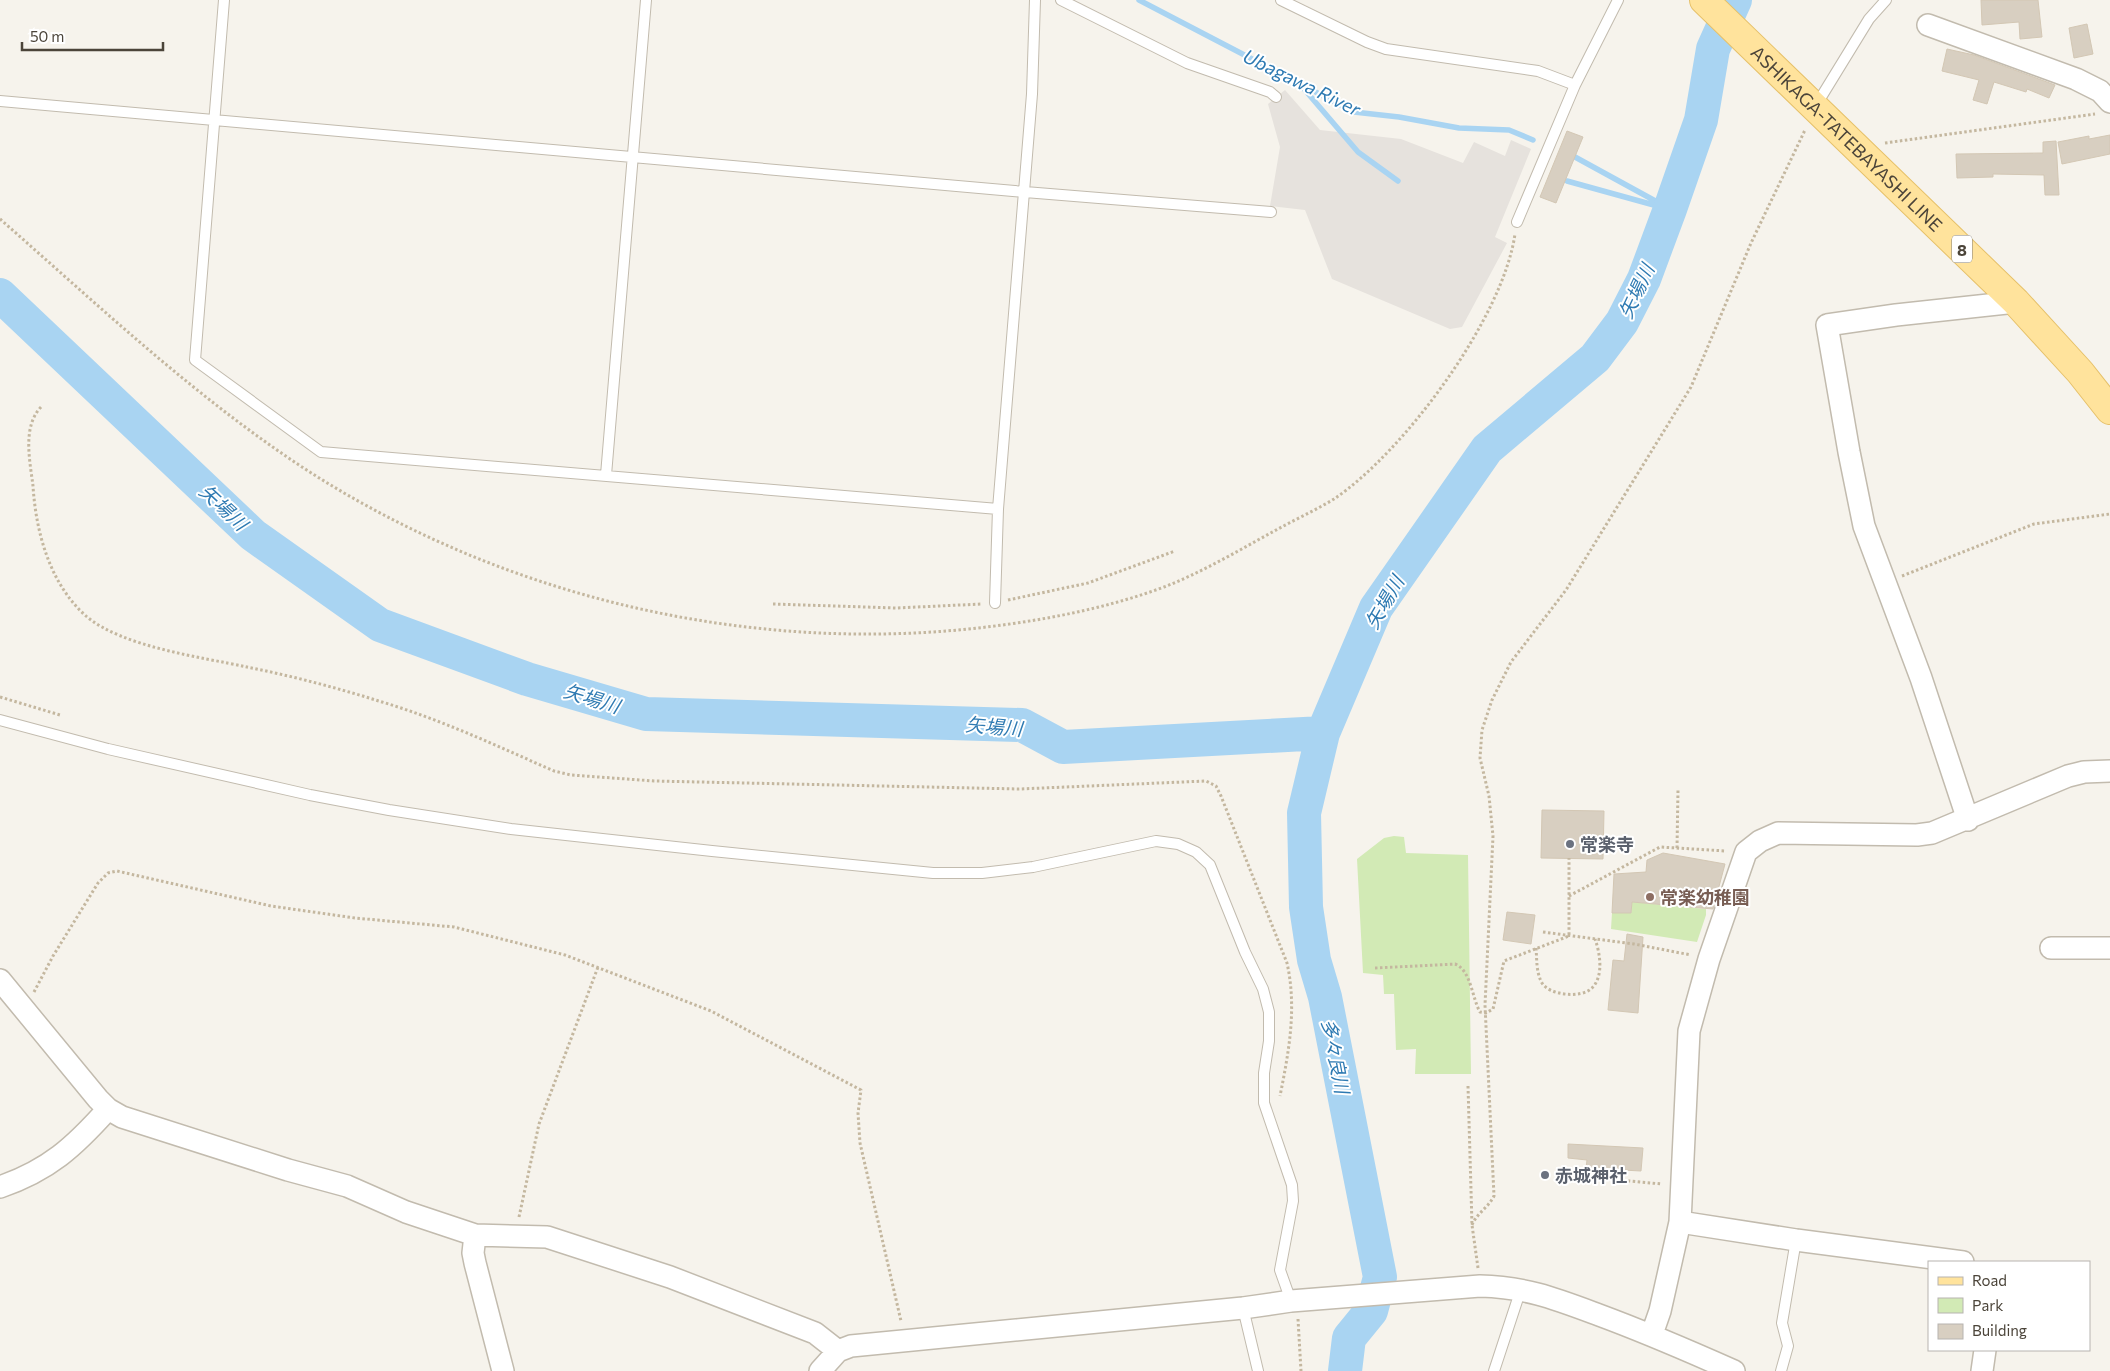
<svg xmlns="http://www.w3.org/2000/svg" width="2110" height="1371" font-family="Commissioner,'Noto Sans JP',sans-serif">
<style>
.industrial{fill:#e6e2dd}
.green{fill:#d2eab5}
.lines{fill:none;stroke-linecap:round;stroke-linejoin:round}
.stream{stroke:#a9d4f2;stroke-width:5.5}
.river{stroke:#a9d4f2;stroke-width:34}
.building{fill:#d8cfc1;stroke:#d3c7b4}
.service-casing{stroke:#c2bbae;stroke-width:12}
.minor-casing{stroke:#c2bbae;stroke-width:24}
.primary-casing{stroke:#e6c16a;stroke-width:30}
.path{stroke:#c4b79f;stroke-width:3;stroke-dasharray:2.5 2.5;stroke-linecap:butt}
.service{stroke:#fff;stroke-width:10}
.minor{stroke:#fff;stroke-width:21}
.primary{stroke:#ffe39c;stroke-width:28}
.worship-dot{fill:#6b7280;stroke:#fff;stroke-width:2}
.education-dot{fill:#8d6e63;stroke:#fff;stroke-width:2}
.labels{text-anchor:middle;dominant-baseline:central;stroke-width:4;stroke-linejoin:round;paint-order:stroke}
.shield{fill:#fff;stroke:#817c74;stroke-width:1}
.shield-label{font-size:16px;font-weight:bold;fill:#4b4439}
.street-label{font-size:18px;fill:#4b4439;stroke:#fff}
.worship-label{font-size:18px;font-weight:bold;fill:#5b616d;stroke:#fff;text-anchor:start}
.education-label{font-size:18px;font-weight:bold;fill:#785e54;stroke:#fff;text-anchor:start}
.water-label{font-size:19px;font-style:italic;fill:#2e7ab2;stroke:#fff}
</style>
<rect width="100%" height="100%" fill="#f6f3ec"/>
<path class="industrial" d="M1285,90L1320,130L1401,139L1463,163L1474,142L1505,156L1511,140L1531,149L1495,237L1507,243L1462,327L1450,329L1332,279L1305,210L1270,206L1280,147L1268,104Z"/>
<path class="green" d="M1394,836L1404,837L1406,853L1468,855L1471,1074H1415L1416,1049L1396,1050L1394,994H1384L1383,975L1363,973L1357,859L1384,838Z
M1632,902L1706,909V915L1697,942L1611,929L1612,913H1631Z"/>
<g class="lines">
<path class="stream" d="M1139,0L1354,112L1399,117L1459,128L1509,130L1533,140
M1305,90L1358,152L1398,181
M1575,157L1670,209
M1567,181L1661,207"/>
<path class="river" d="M0,295L253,535L380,625L527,679L646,714L1022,725L1063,747L1323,733
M1345,1371L1349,1338L1371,1311L1380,1277L1325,997L1314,960L1306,907L1304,813L1323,733L1376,608L1487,449L1595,358L1622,322L1644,279L1670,209L1701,120L1713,49L1735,0"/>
</g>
<path class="building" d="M1981,0H2038L2042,37L2020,39L2019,22L1982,25Z
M2087,24L2093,54L2074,58L2069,28Z
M1947,49L1974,55L2055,85L2049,98L2027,89L2026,92L1994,82L1987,104L1973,100L1979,80L1942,71Z
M1567,131L1583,137L1556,203L1540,197Z
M2110,135V154L2062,164L2058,142L2089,136V139Z
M2056,141L2059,195H2045L2044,175L1993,174V177L1957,178L1956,154L2043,153V142Z
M1542,810L1604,811L1603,859L1541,858Z
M1663,853L1725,864L1713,909L1632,902L1631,913H1612L1614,874L1646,872L1647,860Z
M1507,912L1535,915L1531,944L1503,940Z
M1627,934L1643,937L1638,1013L1608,1010L1613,960L1624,961Z
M1568,1144L1643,1148L1641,1171L1586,1168L1587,1160L1568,1158Z"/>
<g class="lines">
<defs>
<path id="service" d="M224,0L195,360L321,452L998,509
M1061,0L1187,63L1270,92L1276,97
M1281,0L1367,42L1386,49L1538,71L1575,85
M0,101L1025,192L1271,212
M1815,107L1869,19L1886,0
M1517,222L1575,85L1618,0
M606,475L646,0
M995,603L998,509L1032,94L1035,0
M0,720L108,749L310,795L389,810L511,829L712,851L933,873H982L1033,867L1156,841L1178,844L1196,852L1210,865L1245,952L1263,989L1269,1012V1041L1264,1073V1103L1292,1185L1293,1201L1280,1270L1291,1301
M1243,1308L1258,1371
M1494,1371L1521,1289
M1781,1371L1788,1346L1782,1323L1796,1240"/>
<path id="minor" d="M1928,25L2076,79L2100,91L2110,102
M1968,820L1921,678L1864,526L1849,452L1827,325L1896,315L2016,302
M2051,948H2110
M0,980L98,1099L108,1109L122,1117L288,1170L347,1186L406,1212L475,1235L547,1237L670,1277L815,1333L838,1351
M0,1187C49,1170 74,1147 108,1109
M1680,1222L1796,1240L1963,1262
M475,1235L473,1253L475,1263L503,1371
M1652,1334L1660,1311L1680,1222L1689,1031L1709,959L1746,852L1760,841L1778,833L1917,835L1932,833L2068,776L2084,772L2110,771
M820,1371L838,1351L851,1346L1243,1308L1291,1301L1480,1286C1526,1287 1556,1299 1599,1315C1645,1332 1689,1351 1734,1371
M1982,1371L1985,1350"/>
<g id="primary">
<path id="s1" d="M1704,0L2016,302L2080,372L2110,410"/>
</g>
</defs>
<use href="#service" class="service-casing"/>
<use href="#minor" class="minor-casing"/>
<use href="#primary" class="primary-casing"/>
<path class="path" d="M1885,143L2095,114
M0,219C98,305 193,395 302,467C500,596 743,654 978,628C1040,621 1105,609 1164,587C1203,572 1241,549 1278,529C1296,519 1316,510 1334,499C1404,452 1503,318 1515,234
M41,407C22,427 30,461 33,486C36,533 50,584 86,616C122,647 201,657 247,667C292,676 338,688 382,702C442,720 497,746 554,771L571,775L654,781L1019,789L1206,781L1216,786L1221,796L1287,963C1297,1008 1289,1051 1280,1096
M1902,576L2034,524L2110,514
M1008,600L1088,583L1175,551
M773,604L896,608L982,604
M0,697L60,715
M1677,848L1678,790
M1569,896L1660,847L1726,851
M1543,932L1634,944L1691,955
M1536,948C1537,960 1536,972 1542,983C1549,995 1581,999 1592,988C1604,976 1600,953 1595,939
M1375,968L1455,964C1471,970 1472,998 1480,1012L1486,1013L1493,1009L1504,961L1569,936V858
M34,992L53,956L98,883L108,873L117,871L271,906L355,918L454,927L565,955L711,1011L861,1090L858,1113L860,1143L901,1321
M1468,1086L1472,1225L1478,1268
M1563,1175L1662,1184
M519,1217L539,1124L598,967
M1472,1225C1477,1213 1488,1208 1494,1196L1485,1005L1493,836L1489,796L1480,758L1482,730L1492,700L1511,662L1566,590L1691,387L1751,243L1805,130
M1298,1319L1301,1371"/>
<use href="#service" class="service"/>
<use href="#minor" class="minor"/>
<use href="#primary" class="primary"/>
</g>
<g class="worship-dot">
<circle cx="1570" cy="844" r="5"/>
<circle cx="1545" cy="1175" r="5"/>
</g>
<circle class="education-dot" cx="1650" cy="897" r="5"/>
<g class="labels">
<rect class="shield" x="1952" y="235.5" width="20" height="27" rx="4"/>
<g class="shield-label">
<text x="1962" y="249">8</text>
</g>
<g class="street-label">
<text stroke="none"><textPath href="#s1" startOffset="199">ASHIKAGA-TATEBAYASHI LINE</textPath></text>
</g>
<g class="worship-label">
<text x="1580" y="844">常楽寺</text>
<text x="1555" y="1175">赤城神社</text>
</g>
<g class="education-label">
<text x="1660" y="897">常楽幼稚園</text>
</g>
<g class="water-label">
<text transform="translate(1302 82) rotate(26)">Ubagawa River</text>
<text transform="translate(1636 291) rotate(-65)">矢場川</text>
<text transform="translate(224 507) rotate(43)">矢場川</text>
<text transform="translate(1384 602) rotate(-60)">矢場川</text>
<text transform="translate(592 698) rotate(17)">矢場川</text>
<text transform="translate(994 726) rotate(5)">矢場川</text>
<text transform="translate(1336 1056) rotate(79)">多々良川</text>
</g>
</g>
<rect x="1928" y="1261" width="162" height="90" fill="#ffffff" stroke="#b7b4b0"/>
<rect x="1938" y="1277" width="25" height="8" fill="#ffe39c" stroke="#b7b4b0"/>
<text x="1972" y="1286" font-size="15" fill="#4b4439">Road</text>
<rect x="1938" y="1298" width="25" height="15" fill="#d2eab5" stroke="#b7b4b0"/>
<text x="1972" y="1311" font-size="15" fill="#4b4439">Park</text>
<rect x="1938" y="1324" width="25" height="15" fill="#d8cfc1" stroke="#b7b4b0"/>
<text x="1972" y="1336" font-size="15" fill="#4b4439">Building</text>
<path d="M22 42v8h141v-8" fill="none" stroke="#4b4439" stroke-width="2.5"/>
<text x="30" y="42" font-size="15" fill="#4b4439" stroke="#ffffff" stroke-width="4" paint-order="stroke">50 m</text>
</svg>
